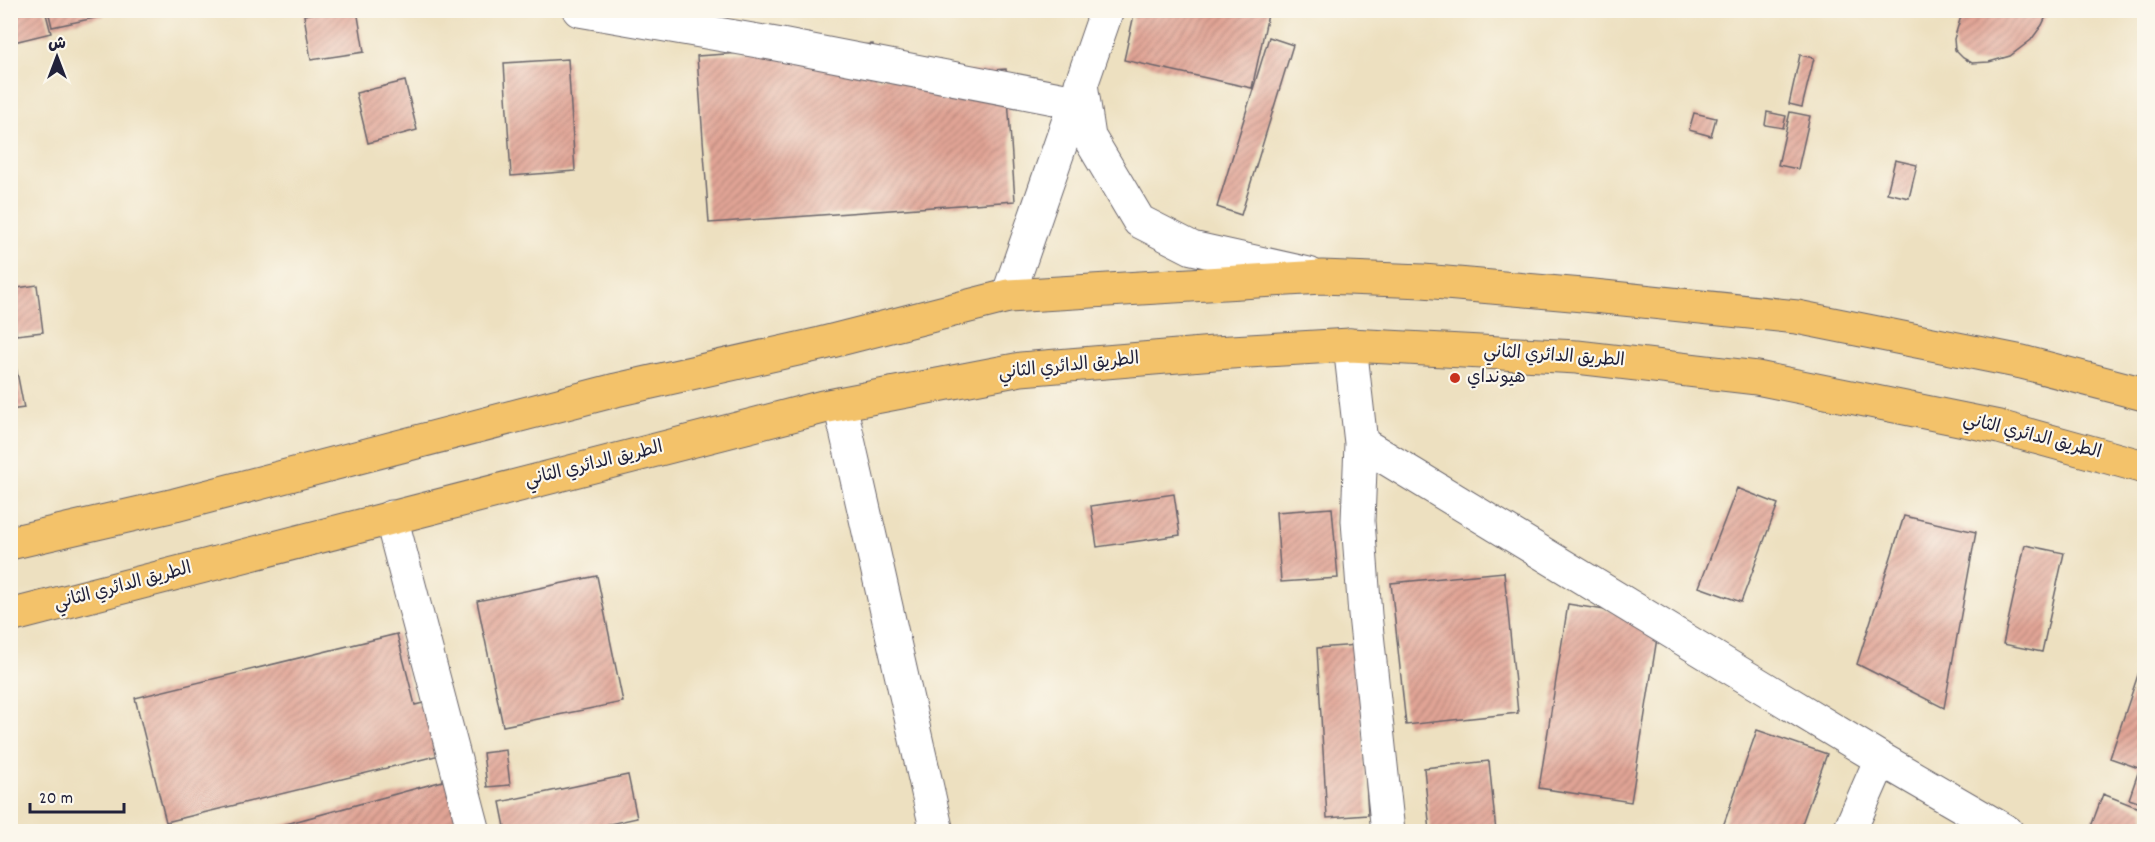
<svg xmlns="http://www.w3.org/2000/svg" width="2155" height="842" font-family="Dekko,'Playpen Sans Arabic',sans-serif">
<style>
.building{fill:url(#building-hatch)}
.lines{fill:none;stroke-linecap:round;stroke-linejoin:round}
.minor-casing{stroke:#69646a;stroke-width:35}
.trunk-casing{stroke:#69646a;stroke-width:35}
.minor{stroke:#fff;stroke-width:33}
.trunk{stroke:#f3c26a;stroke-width:33}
.poi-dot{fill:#c8321e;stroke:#fbf7ec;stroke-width:2}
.labels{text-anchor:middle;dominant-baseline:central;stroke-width:4.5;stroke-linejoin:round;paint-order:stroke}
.street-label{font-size:18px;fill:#22223b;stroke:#fbf7ec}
.poi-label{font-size:18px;fill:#22223b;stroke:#fbf7ec;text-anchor:start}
</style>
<defs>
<pattern id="building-hatch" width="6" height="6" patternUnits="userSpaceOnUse" patternTransform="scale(1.5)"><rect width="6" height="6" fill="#e1a495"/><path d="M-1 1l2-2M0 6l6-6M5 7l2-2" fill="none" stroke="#b6857b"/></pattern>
</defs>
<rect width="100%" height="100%" fill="#fbf7ec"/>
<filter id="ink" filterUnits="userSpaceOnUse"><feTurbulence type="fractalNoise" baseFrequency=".0167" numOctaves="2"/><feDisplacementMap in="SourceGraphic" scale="12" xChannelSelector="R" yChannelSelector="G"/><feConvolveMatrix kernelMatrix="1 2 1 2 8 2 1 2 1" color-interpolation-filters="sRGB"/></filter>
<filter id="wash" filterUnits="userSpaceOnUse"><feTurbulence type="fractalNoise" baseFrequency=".008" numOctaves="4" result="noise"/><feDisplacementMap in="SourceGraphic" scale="24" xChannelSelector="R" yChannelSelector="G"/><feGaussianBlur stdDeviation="1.35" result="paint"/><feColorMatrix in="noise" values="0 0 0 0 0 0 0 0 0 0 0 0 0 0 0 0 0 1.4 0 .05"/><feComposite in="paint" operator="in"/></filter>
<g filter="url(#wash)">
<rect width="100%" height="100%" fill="#ede0c0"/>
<g id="blocks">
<path class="building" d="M10,10H45L51,33L10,43Z
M48,10H103L104,16L52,27Z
M334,10H357L364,52L311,60L304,15Z
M1135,10H1269L1252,88L1124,60Z
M1963,10H2049L2042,25L2031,40L2010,56L1989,62L1972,63L1963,58L1955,50L1954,39Z
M1269,37L1293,45L1241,215L1217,207Z
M873,44L876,78L1006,69L1015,201L709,223L697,56Z
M1800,55L1814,58L1802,107L1789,104Z
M568,59L575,171L511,176L504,63Z
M405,81L417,130L368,143L356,93Z
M1767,112L1786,116L1783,128L1765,125Z
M1790,112L1810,116L1798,169L1778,165Z
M1694,113L1716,118L1711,136L1689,130Z
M1895,160L1917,165L1909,198L1887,193Z
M37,285L43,332L16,335L11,289Z
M10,336L24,408L10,410Z
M1737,488L1778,504L1741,602L1699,587Z
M1174,494L1180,535L1097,547L1091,506Z
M1332,508L1338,578L1281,582L1276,512Z
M1904,516L1976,532L1944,708L1857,664Z
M2025,545L2064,553L2042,652L2003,644Z
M1504,572L1518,713L1406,725L1391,583Z
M597,576L623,702L503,726L477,601Z
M1568,604L1660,619L1631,802L1539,788Z
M397,634L415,705L431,701L444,754L166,822L135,698Z
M1358,645L1368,815L1327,818L1317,648Z
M2144,657V770L2110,758Z
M1757,730L1827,754L1799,832H1721Z
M506,750L510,785L487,787L483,753Z
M1489,761L1496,832H1430L1424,768Z
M2138,773L2144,775V804L2129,799Z
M628,775L637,818L574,832H506L500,802Z
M454,778L469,832H262L261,831Z
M2103,794L2144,810V832H2089Z"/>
</g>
</g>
<g filter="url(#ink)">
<use href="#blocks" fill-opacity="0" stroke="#69646a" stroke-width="1.5"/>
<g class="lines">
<defs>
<path id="minor" d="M579,10L776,44L1075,102
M1081,84L1089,137L1139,221L1192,248L1309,274
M1008,296L1107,10
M1350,345L1361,443L1881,759L2007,832
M840,404L937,832
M1361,443L1358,521L1365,615L1388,832
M391,517L474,832
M1849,832L1881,759"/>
<path id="trunk" d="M10,543L175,505L616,390L820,344L1008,296L1322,277L1423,281L1594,296L1797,317L2022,362L2144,394
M10,616L823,407L1021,369L1214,353L1350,345L1577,357L1757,378L1999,427L2144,467"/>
</defs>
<use href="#minor" class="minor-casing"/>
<use href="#trunk" class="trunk-casing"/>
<use href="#minor" class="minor"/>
<use href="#trunk" class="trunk"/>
</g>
</g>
<circle class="poi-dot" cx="1455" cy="378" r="6"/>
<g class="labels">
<g class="street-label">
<text transform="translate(1554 357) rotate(4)">الطريق الدائري الثاني</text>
<text transform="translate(1069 367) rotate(-6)">الطريق الدائري الثاني</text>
<text transform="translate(2032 437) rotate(14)">الطريق الدائري الثاني</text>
<text transform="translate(594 465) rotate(-14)">الطريق الدائري الثاني</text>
<text transform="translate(123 587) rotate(-15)">الطريق الدائري الثاني</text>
</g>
<g class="poi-label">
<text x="1467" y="378">هيونداي</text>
</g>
</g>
<rect width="2155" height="842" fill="none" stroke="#fbf7ec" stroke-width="36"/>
<g transform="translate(57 57)" stroke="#fbf7ec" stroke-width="4.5" paint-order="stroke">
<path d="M0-4.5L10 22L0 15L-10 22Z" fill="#22223b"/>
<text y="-9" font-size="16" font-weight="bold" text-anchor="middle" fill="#22223b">ش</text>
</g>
<path d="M30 803v9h94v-9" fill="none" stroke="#22223b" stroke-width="3"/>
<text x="39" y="803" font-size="18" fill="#22223b" stroke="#fbf7ec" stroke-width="4.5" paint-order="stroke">20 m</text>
</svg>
